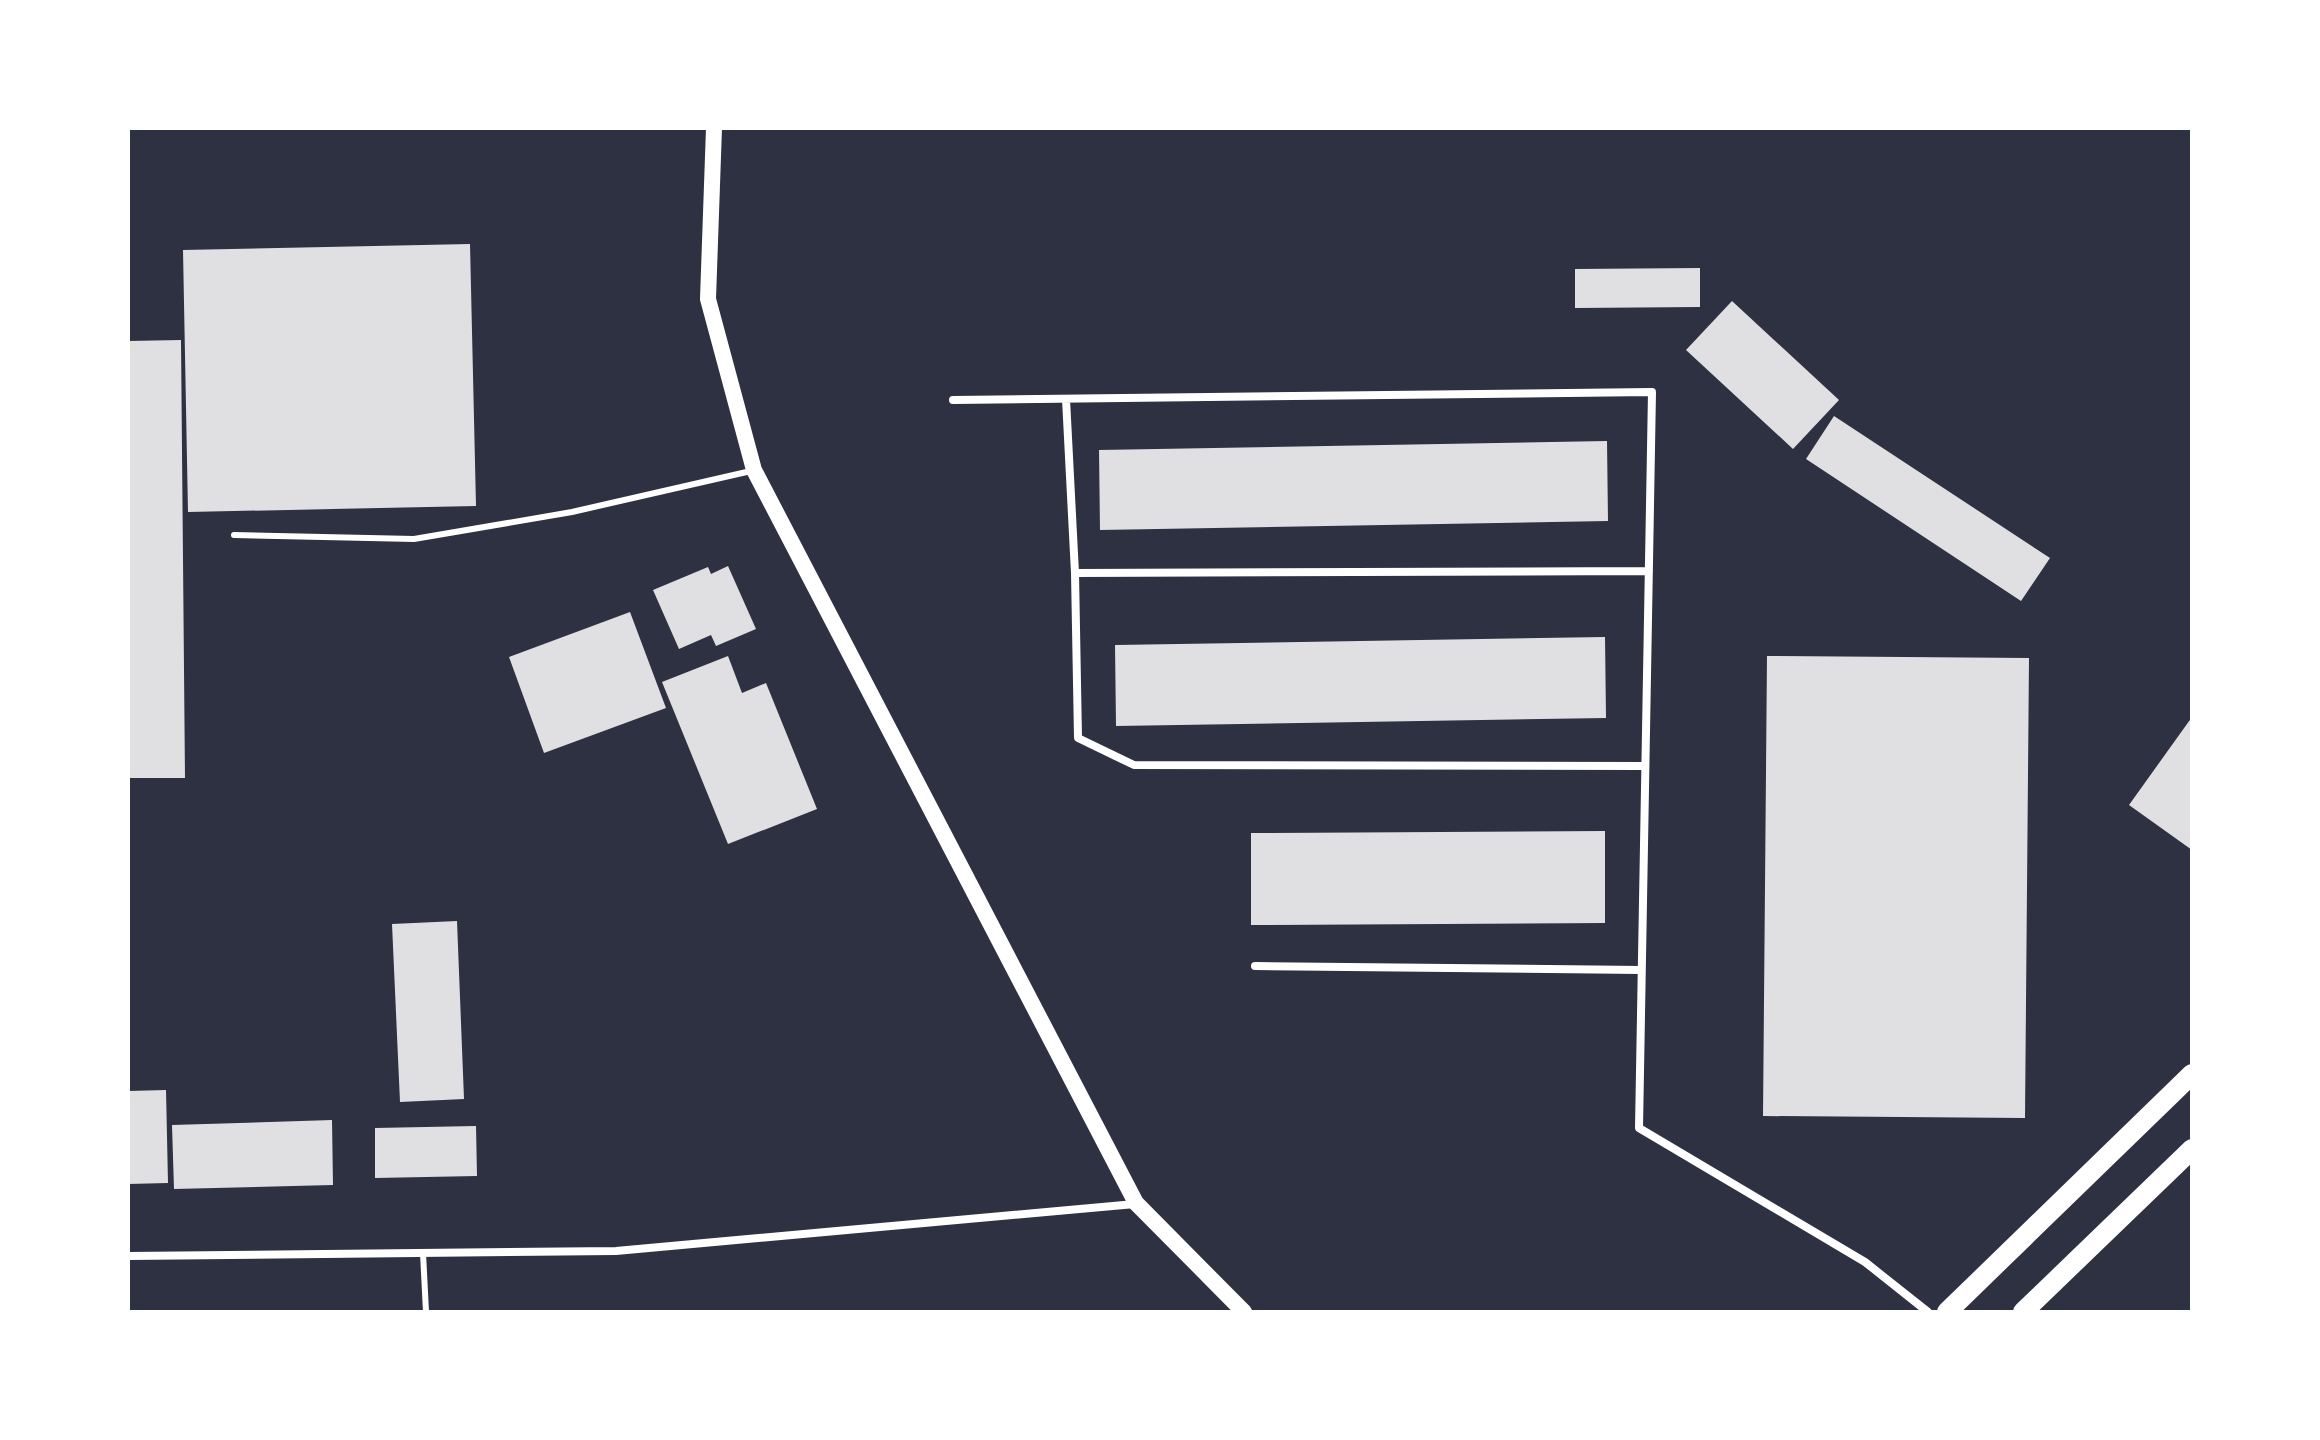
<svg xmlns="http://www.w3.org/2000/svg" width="2320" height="1440" font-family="'Roboto Condensed',sans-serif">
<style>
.building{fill:#e0e0e3}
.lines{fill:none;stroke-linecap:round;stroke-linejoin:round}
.service{stroke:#fff;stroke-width:6}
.minor{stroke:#fff;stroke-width:8}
.secondary{stroke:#fff;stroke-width:16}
.primary{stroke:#fff;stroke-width:20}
</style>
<rect width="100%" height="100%" fill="#2d3142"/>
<path class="building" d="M470,244L476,506L188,512L183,250Z
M1700,268V307L1575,308V269Z
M1732,301L1839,400L1793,449L1686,350Z
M181,340L185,778H128V341Z
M1834,416L2050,558L2021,601L1806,459Z
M1607,441L1608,521L1100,530L1099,450Z
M728,566L756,629L716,646L711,635L679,649L653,590L708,567L711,574Z
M630,612L666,708L544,753L509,657Z
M1605,637L1606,718L1116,726L1115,645Z
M728,656L742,693L766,683L817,809L728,844L662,682Z
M1767,656L2029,658L2025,1118L1763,1116Z
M2192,717V850L2129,805Z
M1605,831V923L1251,925V833Z
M457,921L464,1099L400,1102L392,924Z
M166,1090L168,1183L128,1184V1091Z
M332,1120L333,1185L174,1189L172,1125Z
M476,1126L477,1176L375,1178V1128Z"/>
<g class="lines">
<path class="service" d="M234,535L414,539L572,512L751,471
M423,1253L426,1312"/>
<path class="minor" d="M1066,399L1075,573L1078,738L1134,765L1645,766
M953,400L1652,392L1639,1128L1865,1262L1928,1312
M1075,573L1649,571
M1255,966L1641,970
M128,1256L616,1251L1135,1204"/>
<path class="secondary" d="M714,128L708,299L754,470L1136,1203L1244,1312"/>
<path class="primary" d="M1947,1312L2192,1074
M2023,1312L2192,1149"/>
</g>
<rect width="2320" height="1440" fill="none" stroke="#ffffff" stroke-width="260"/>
</svg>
